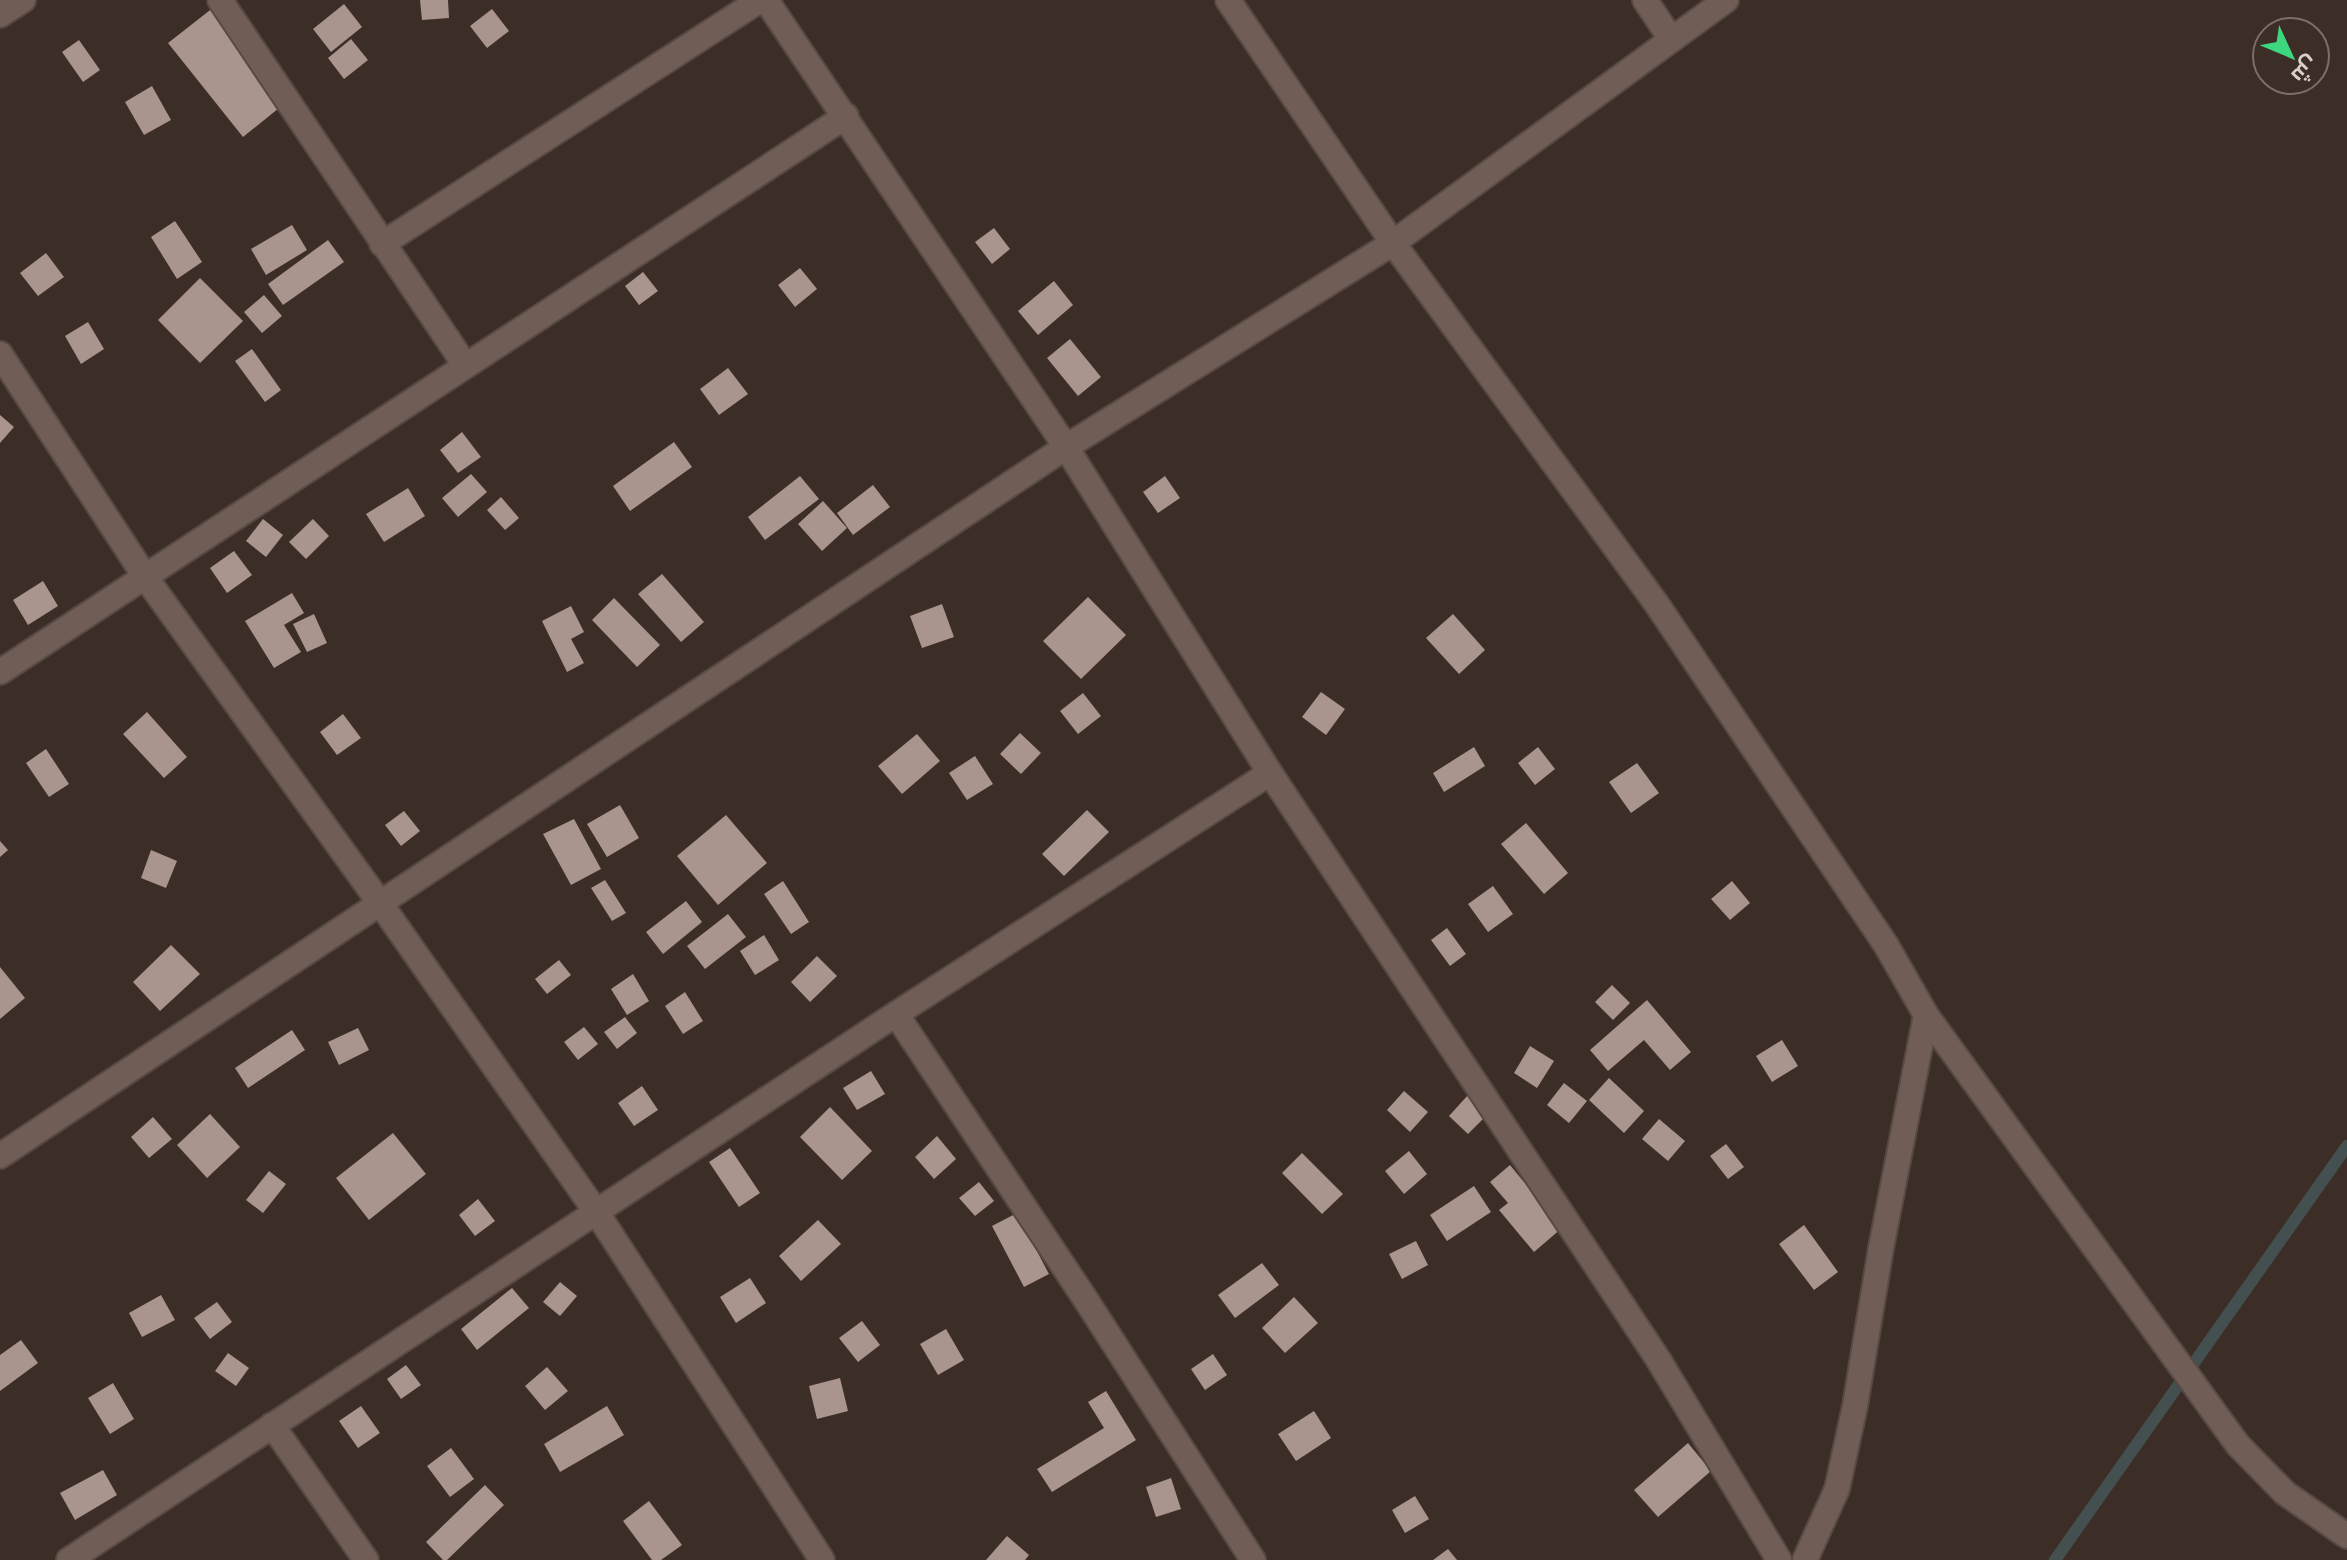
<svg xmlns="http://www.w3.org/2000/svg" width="2347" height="1560" font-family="Lato,Cairo,sans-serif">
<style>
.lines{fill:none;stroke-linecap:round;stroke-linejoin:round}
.stream{stroke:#445050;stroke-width:12}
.building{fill:#a9948e}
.minor-casing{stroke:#574944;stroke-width:28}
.minor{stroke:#6f5d56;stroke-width:24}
</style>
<rect width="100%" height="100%" fill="#3d2d27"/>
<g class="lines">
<path class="stream" d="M2055,1560L2347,1146"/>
</g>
<path class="building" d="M420,0H448L449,18L422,20Z
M344,4L362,27L331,52L313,29Z
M214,7L289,100L243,137L168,43Z
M492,9L509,31L487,48L470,26Z
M351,39L368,60L344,79L328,58Z
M79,40L100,70L83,82L62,52Z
M152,86L171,120L144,135L125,102Z
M175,221L202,262L177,279L151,237Z
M292,225L307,250L266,275L251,249Z
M994,228L1010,249L992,264L975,242Z
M328,240L344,262L283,305L268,284Z
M46,253L64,277L38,296L20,273Z
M800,268L817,289L795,307L778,285Z
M643,272L658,291L639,305L625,286Z
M200,278L243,321L200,363L158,320Z
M1054,281L1073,305L1038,335L1018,311Z
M264,295L282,316L262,333L244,312Z
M88,322L104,349L81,364L65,336Z
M1070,339L1101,377L1078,396L1047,358Z
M252,349L281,390L265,402L235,361Z
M728,368L748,394L719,415L700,389Z
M0,415L14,427L0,443Z
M462,432L481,457L458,473L440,450Z
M674,442L692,467L630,511L613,486Z
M471,474L487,492L458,517L442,498Z
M800,476L819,499L765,540L748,517Z
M1165,476L1180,498L1158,513L1143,492Z
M873,485L890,507L853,535L837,513Z
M408,488L425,516L384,542L366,514Z
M501,497L519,518L505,530L487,510Z
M823,501L847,528L822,551L798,524Z
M263,519L283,535L266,557L246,541Z
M313,519L329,536L306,559L289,542Z
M234,551L252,575L227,593L210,568Z
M662,574L704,622L681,642L638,594Z
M43,581L58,606L28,625L13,600Z
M292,593L304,613L284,625L301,652L274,668L245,621Z
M1088,597L1126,635L1081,679L1043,641Z
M614,598L660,645L637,667L592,620Z
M942,604L954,637L922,648L910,616Z
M571,606L584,632L571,639L584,663L567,672L542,621Z
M314,614L327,643L307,652L293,624Z
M1453,614L1485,650L1459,674L1426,638Z
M1321,692L1345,709L1326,735L1302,717Z
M1083,693L1101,716L1078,734L1060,711Z
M147,712L187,757L164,778L123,734Z
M343,714L361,738L337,755L320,732Z
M1020,733L1041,753L1021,774L1000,754Z
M917,734L940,761L902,794L878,766Z
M1474,747L1485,766L1444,792L1433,773Z
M1538,747L1555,769L1535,785L1518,763Z
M46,749L69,784L49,797L26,763Z
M975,756L993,784L967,800L949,773Z
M1637,763L1659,793L1631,813L1609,782Z
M620,805L639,838L607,857L587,824Z
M1087,810L1109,832L1064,876L1042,854Z
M404,811L420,831L401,846L385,825Z
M726,815L767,863L718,905L677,856Z
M574,819L601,869L571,885L543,834Z
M1526,823L1568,873L1544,894L1501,844Z
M0,841L8,850L0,857Z
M151,850L177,861L166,888L141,878Z
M605,880L626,913L612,921L591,888Z
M783,881L809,922L791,934L764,894Z
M1732,881L1750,903L1730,920L1711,899Z
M1493,886L1513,914L1488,932L1468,904Z
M686,901L702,922L663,954L646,932Z
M728,914L746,937L705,969L687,946Z
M1447,928L1466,954L1450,966L1431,940Z
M764,935L779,960L755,975L740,951Z
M171,945L200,974L160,1011L133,982Z
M817,956L837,976L810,1002L791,982Z
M559,960L571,975L547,994L535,979Z
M0,967L25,998L0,1019Z
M633,974L649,1001L627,1015L611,989Z
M1612,985L1630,1003L1613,1020L1595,1002Z
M685,992L703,1021L683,1034L665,1006Z
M1647,1000L1691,1052L1670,1070L1644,1040L1608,1071L1590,1050Z
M625,1017L637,1033L617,1049L604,1032Z
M584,1027L598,1044L578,1060L564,1042Z
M358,1028L369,1050L339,1065L328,1042Z
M292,1030L305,1050L248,1088L235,1068Z
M1782,1040L1798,1066L1772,1082L1756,1056Z
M1530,1046L1554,1061L1537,1088L1514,1073Z
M871,1071L885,1094L857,1110L843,1088Z
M1609,1078L1644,1111L1624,1133L1589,1100Z
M1564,1083L1587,1101L1569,1123L1547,1105Z
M642,1086L658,1110L634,1126L618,1103Z
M1404,1091L1428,1112L1410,1132L1387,1110Z
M1468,1095L1488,1114L1468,1134L1449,1116Z
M830,1107L872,1151L842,1180L800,1137Z
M210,1114L240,1147L207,1178L177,1145Z
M153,1117L172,1139L149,1158L131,1137Z
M1659,1119L1685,1141L1668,1161L1642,1139Z
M393,1133L426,1174L369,1220L336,1178Z
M937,1136L956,1159L934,1179L915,1157Z
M1726,1144L1744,1167L1728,1179L1710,1156Z
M730,1148L760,1193L739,1207L709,1162Z
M1409,1151L1427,1174L1404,1194L1385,1171Z
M1302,1153L1343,1194L1322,1214L1282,1173Z
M1510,1165L1562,1228L1534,1252L1499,1210L1508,1203L1490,1182Z
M269,1171L286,1184L263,1213L246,1200Z
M979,1182L994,1201L975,1216L959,1198Z
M1474,1186L1491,1212L1447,1241L1430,1215Z
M478,1199L495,1221L475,1236L459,1215Z
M1017,1213L1049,1274L1024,1287L992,1226Z
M818,1220L841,1244L801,1281L779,1256Z
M1804,1225L1838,1272L1814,1290L1779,1244Z
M1416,1241L1428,1265L1402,1279L1389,1254Z
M1262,1263L1279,1285L1235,1318L1218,1295Z
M750,1278L766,1303L736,1323L720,1297Z
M560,1282L577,1296L560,1316L543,1302Z
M512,1288L529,1308L477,1350L461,1329Z
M161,1295L175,1320L142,1337L129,1313Z
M1294,1297L1318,1323L1285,1353L1262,1328Z
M217,1302L232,1322L210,1339L194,1318Z
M862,1321L880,1345L858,1362L839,1338Z
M946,1329L964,1360L938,1375L920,1344Z
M21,1340L38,1363L0,1391V1355Z
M228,1353L249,1368L236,1386L215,1371Z
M1213,1354L1227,1375L1205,1390L1191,1369Z
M406,1365L421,1385L401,1399L387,1379Z
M547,1367L568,1391L545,1410L525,1386Z
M840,1378L848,1411L817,1419L809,1386Z
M113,1383L134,1419L110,1434L88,1398Z
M1106,1391L1136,1440L1052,1492L1037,1469L1104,1428L1088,1402Z
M361,1406L380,1433L358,1448L339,1421Z
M607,1406L624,1435L560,1472L544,1444Z
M1314,1411L1331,1438L1296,1461L1278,1434Z
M1688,1443L1711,1471L1658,1517L1634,1490Z
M451,1448L474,1479L450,1497L427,1466Z
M103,1470L117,1495L75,1520L60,1493Z
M1171,1478L1181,1509L1156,1517L1146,1487Z
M485,1485L504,1505L447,1560H443L426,1542Z
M1415,1496L1429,1519L1405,1533L1392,1510Z
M649,1501L682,1545L661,1560H652L623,1521Z
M1007,1536L1029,1555L1025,1560H986Z
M1448,1549L1457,1560H1433Z"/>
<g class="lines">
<defs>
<path id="minor" d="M220,0L465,365
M766,0L1066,447L1270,773L1658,1359L1779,1560
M1228,0L1393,243L1656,603L1886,945L1926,1015L2238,1445L2285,1493L2347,1536
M1645,0L1671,39
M0,15L23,0
M382,244L760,0
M0,354L146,578L380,903L597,1213L822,1560
M0,672L846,116
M896,1014L1086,1300L1253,1560
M0,1156L1066,447L1393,243L1726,0
M272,1425L366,1560
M69,1560L896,1014L1270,773
M1805,1560L1837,1489L1855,1406L1881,1248L1926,1015"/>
</defs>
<use href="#minor" class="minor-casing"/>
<use href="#minor" class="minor"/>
</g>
<g transform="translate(2291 56) rotate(134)"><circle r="38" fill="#3d2d27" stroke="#7c6e69" stroke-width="2"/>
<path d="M0-6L14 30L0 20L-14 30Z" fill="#3cd77e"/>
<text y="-12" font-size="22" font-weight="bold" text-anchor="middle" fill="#dacfcb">ش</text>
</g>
</svg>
